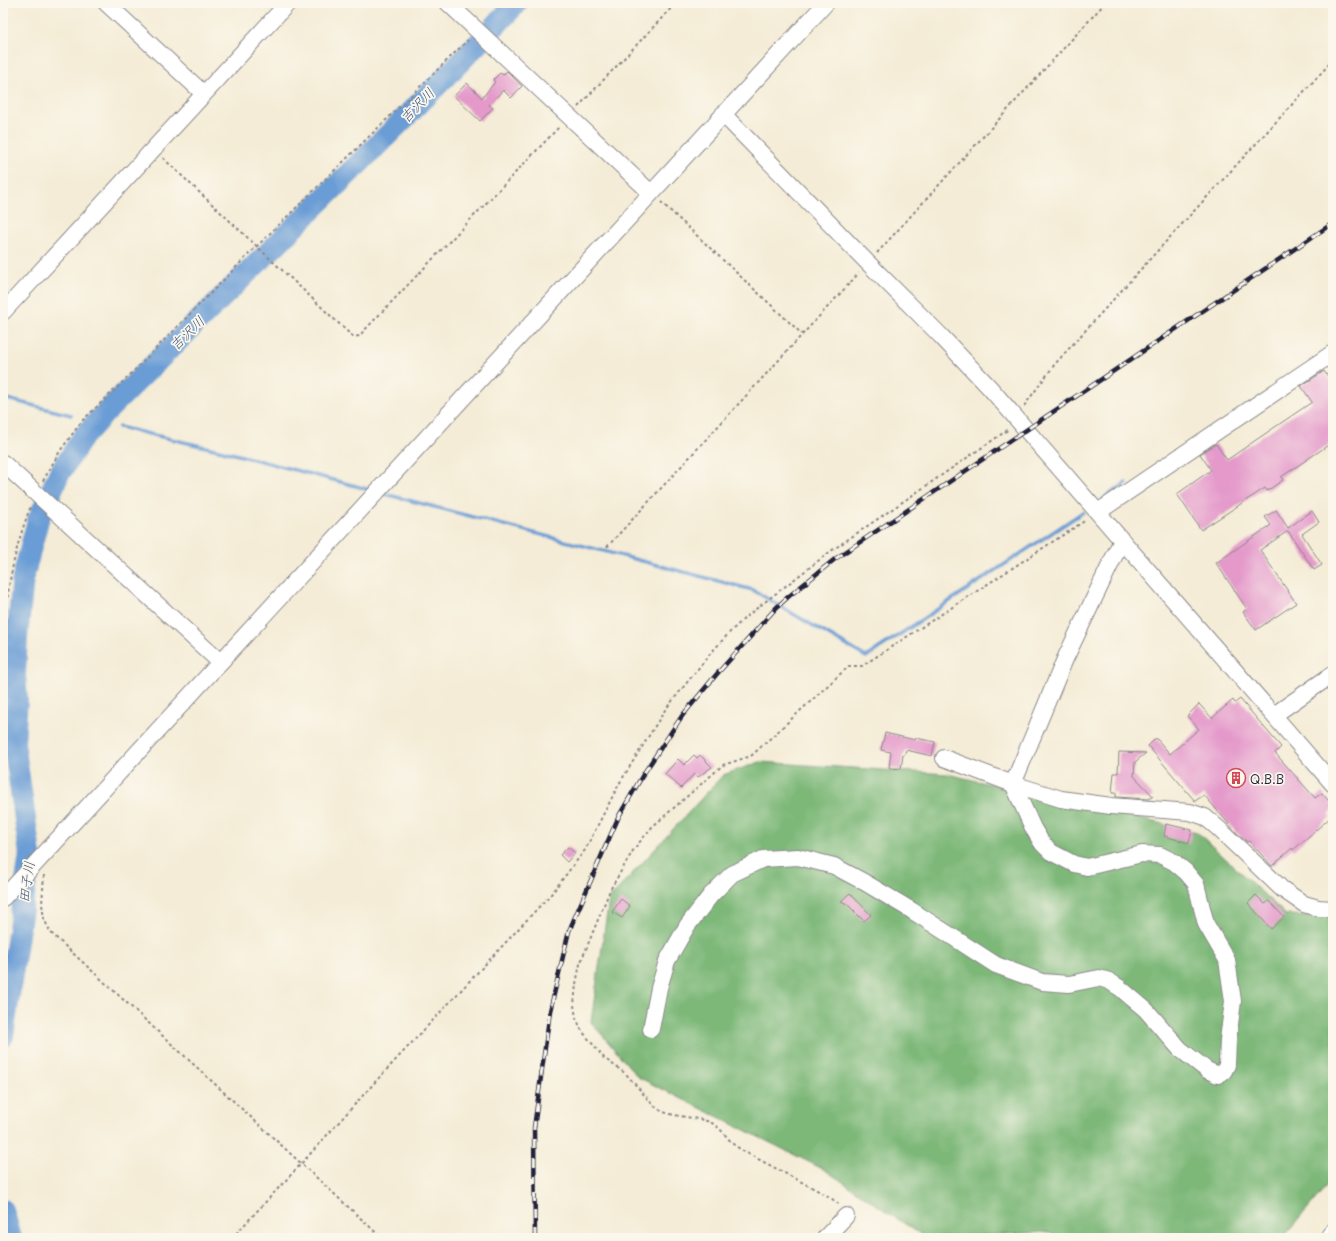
<svg xmlns="http://www.w3.org/2000/svg" width="1336" height="1241" font-family="Mali,'Klee One',sans-serif">
<style>
.forest{fill:#7db878;stroke:#506d5a}
.lines{fill:none;stroke-linecap:round;stroke-linejoin:round}
.stream{stroke:#6a9dd5;stroke-width:3.5}
.river{stroke:#6a9dd5;stroke-width:22}
.building{fill:#e499ca}
.minor-casing{stroke:#8b8788;stroke-width:18}
.major-casing{stroke:#8b8788;stroke-width:22}
.path{stroke:#8b8788;stroke-width:2;stroke-dasharray:3 3;stroke-linecap:butt}
.minor{stroke:#fff;stroke-width:16}
.major{stroke:#fff;stroke-width:20}
.rail-casing{stroke:#22223b;stroke-width:4.5}
.rail{stroke:#fbf7ec;stroke-width:3;stroke-dasharray:9;stroke-linecap:butt}
.labels{text-anchor:middle;dominant-baseline:central;stroke-width:3.5;stroke-linejoin:round;paint-order:stroke}
.poi-label{font-size:13px;fill:#22223b;stroke:#fbf7ec;text-anchor:start}
.water-label{font-size:14px;font-style:italic;fill:#425980;stroke:#fbf7ec}
</style>
<rect width="100%" height="100%" fill="#fbf7ec"/>
<filter id="ink" filterUnits="userSpaceOnUse"><feTurbulence type="fractalNoise" baseFrequency=".025" numOctaves="2"/><feDisplacementMap in="SourceGraphic" scale="8" xChannelSelector="R" yChannelSelector="G"/><feConvolveMatrix kernelMatrix="1 2 1 2 8 2 1 2 1" color-interpolation-filters="sRGB"/></filter>
<filter id="wash" filterUnits="userSpaceOnUse"><feTurbulence type="fractalNoise" baseFrequency=".012" numOctaves="4" result="noise"/><feDisplacementMap in="SourceGraphic" scale="16" xChannelSelector="R" yChannelSelector="G"/><feGaussianBlur stdDeviation="0.9" result="paint"/><feColorMatrix in="noise" values="0 0 0 0 0 0 0 0 0 0 0 0 0 0 0 0 0 1.4 0 .05"/><feComposite in="paint" operator="in"/></filter>
<g filter="url(#wash)">
<rect width="100%" height="100%" fill="#f4ecd6"/>
<path class="forest" d="M760,762L947,774L1197,832L1286,915L1333,916V1178L1283,1238H1061L1050,1232L926,1238L825,1170L638,1077L591,1022L609,899L723,775Z"/>
<g class="lines">
<path class="stream" d="M3,398L71,415
M119,427L223,451L371,490
M381,493L753,590L866,657L1083,512
M1103,499L1126,483
M3,731L14,743"/>
<path class="river" d="M3,1036L30,854L14,743L17,699L15,675L17,637L23,578L38,520L59,474L84,436L103,415C241,277 383,144 517,3
M3,1210L11,1238"/>
</g>
<g id="blocks">
<path class="building" d="M507,71L522,86L511,98L503,90L489,105L493,108L480,121L454,96L467,83L482,98L495,82L493,80L500,73L503,75Z
M1324,371L1333,384V442L1281,477L1283,480L1267,491L1265,488L1201,530L1177,494L1211,470L1200,454L1216,444L1227,460L1253,442L1312,402L1301,386Z
M1276,510L1288,528L1312,511L1319,522L1302,534L1322,565L1314,570L1288,531L1260,550L1296,603L1256,630L1243,612L1247,609L1216,563L1271,525L1265,517Z
M1240,699L1281,747L1275,753L1315,798L1322,793L1333,806V811L1329,814L1331,817L1293,850L1292,848L1272,866L1249,841L1247,842L1235,831L1204,795L1195,801L1148,746L1156,738L1170,754L1199,729L1187,716L1199,704L1212,718L1233,700L1235,703Z
M885,733L915,740L916,738L935,742L932,756L906,750L904,755H903L901,769L889,768L891,752L881,750Z
M1119,752L1146,753L1135,762L1134,776L1153,796L1149,799L1116,797V793H1112L1114,773H1118Z
M694,755L697,758L700,755L712,767L698,777L694,774L681,788L665,774L678,759L684,765Z
M1166,824L1192,830L1189,843L1164,836Z
M568,847L575,853L567,862L560,855Z
M850,893L871,915L864,921L847,904L841,901Z
M1256,895L1265,904L1269,901L1284,917L1271,929L1248,903Z
M621,899L630,906L622,918L612,912Z"/>
</g>
</g>
<g filter="url(#ink)">
<use href="#blocks" fill-opacity="0" stroke="#8b8788" stroke-width="1"/>
<g class="lines">
<defs>
<path id="minor" d="M106,3L204,94
M448,3L651,193
M723,114L868,263L940,335L990,388L1333,784
M3,312L288,3
M3,463L220,662
M1098,512L1333,353
M1274,715L1333,674
M944,758L1013,784L1061,799L1111,806L1190,812L1205,817L1218,828L1282,889L1304,904L1318,908L1333,909
M3,898L35,864L826,3
M651,1029L659,988L667,961L687,926L711,895L732,874L763,859L798,857L834,866L864,882L911,910L996,965L1042,982L1069,984L1099,978L1109,981L1120,988L1146,1010L1180,1049L1207,1070L1218,1075L1224,1071L1227,1065L1228,1040L1233,1001L1227,960L1206,924L1196,884L1186,872L1174,862L1160,855L1142,854L1087,867L1074,864L1051,852L1042,843L1033,828L1013,784L1065,659L1122,540
M825,1238L846,1216"/>
<path id="major" d="M1330,1238L1333,1234"/>
</defs>
<use href="#minor" class="minor-casing"/>
<use href="#major" class="major-casing"/>
<path class="path" d="M578,107L676,3
M163,158L350,334L354,337L359,336L560,126
M661,202L802,334
M877,253L1105,3
M1024,406L1055,364L1160,248L1333,60
M43,481L60,451L82,421L125,380L251,252L468,40
M607,547L859,273
M3,699C10,685 4,649 5,632C6,589 15,546 31,506
M44,875L42,904L44,919L51,933L382,1238
M839,1204L828,1196L743,1151L733,1144L719,1128L712,1123L704,1120L674,1115L663,1112L654,1106L626,1074L604,1058L582,1031L576,1018L574,1005L576,984L580,964L610,890L634,849L652,827L723,765L751,756L849,666H862L1086,520
M232,1238L301,1164L376,1081L552,893L585,850L619,784L665,710L709,655L731,631L748,615L831,551L1009,429"/>
<use href="#minor" class="minor"/>
<use href="#major" class="major"/>
<defs>
<path id="rail" d="M535,1238L534,1128L550,1011L569,931L604,850L619,816L644,773L682,716L716,675L776,608L788,597L835,559L1333,223"/>
</defs>
<use href="#rail" class="rail-casing"/>
<use href="#rail" class="rail"/>
</g>
</g>
<defs>
<symbol id="building-ring" viewBox="-11 -11 22 22"><circle r="9.5" fill="#fbf7ec" stroke="#d1495b" stroke-width="1.5"/><path d="M-4-6H4V6H1V3H-1V6H-4ZM-2.5-4.3h1.7v1.8h-1.7ZM.8-4.3h1.7v1.8H.8ZM-2.5-1h1.7V.8h-1.7ZM.8-1h1.7V.8H.8Z" fill="#d1495b"/></symbol>
</defs>
<g fill-rule="evenodd">
<use href="#building-ring" x="1225" y="767" width="22" height="22"/>
</g>
<g class="labels">
<g class="poi-label">
<text x="1250" y="778">Q.B.B</text>
</g>
<g class="water-label">
<text transform="translate(417 105) rotate(-46)">吉沢川</text>
<text transform="translate(187 333) rotate(-44)">吉沢川</text>
<text transform="translate(26 882) rotate(-82)">田子川</text>
</g>
</g>
<rect width="1336" height="1241" fill="none" stroke="#fbf7ec" stroke-width="16"/>
</svg>
